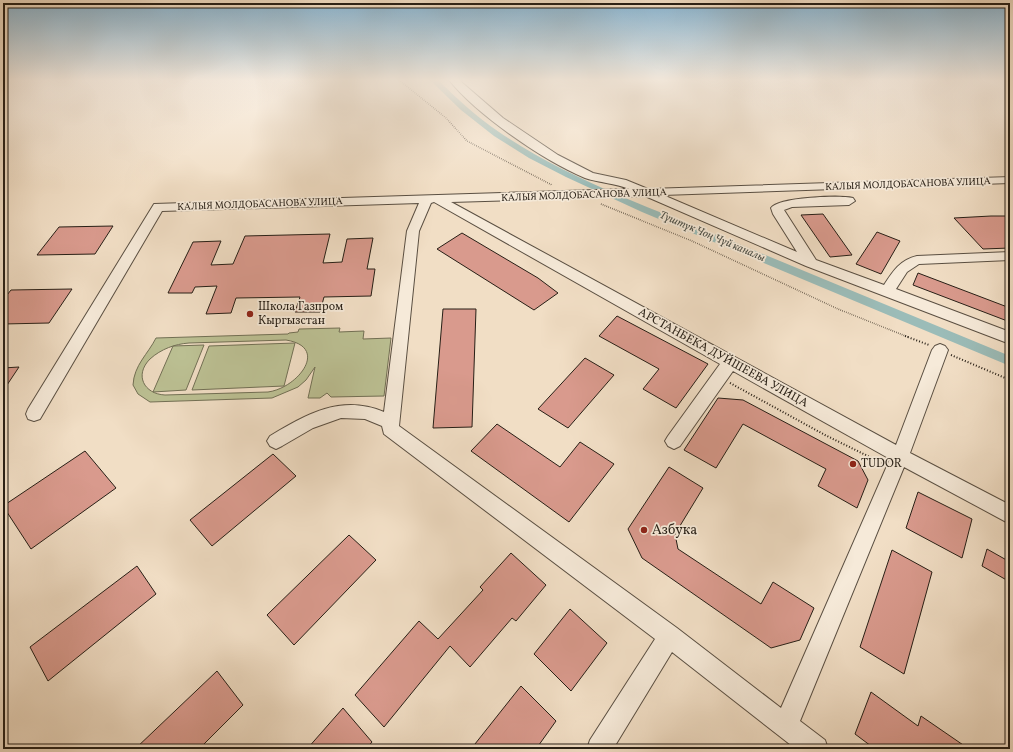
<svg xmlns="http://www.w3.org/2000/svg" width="1013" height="752" font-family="Vollkorn,serif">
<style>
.green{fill:#bcc194;stroke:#727055;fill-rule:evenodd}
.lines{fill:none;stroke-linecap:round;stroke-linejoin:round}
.canal{fill:#9bbcb8;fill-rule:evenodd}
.building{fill:#d99a8d;stroke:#271f16}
.minor-casing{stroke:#5a4f42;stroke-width:2}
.path-far1{stroke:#271f16;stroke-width:1.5;stroke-dasharray:0.5 1.5;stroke-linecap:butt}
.path{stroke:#271f16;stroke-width:2;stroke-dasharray:1 2;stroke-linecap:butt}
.minor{fill:#f6ead9;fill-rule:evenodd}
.poi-dot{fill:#8f2418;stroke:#f6ead9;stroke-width:1.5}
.labels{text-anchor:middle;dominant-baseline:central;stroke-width:3.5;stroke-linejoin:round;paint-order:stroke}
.far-street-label{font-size:10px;fill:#271f16;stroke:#f6ead9}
.far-water-label{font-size:11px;font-style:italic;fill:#4a4e47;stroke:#f6ead9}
.poi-label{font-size:12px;fill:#271f16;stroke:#f6ead9;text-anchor:start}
.street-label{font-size:12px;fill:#271f16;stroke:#f6ead9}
.near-poi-label{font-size:14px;fill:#271f16;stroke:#f6ead9;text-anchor:start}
</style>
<rect width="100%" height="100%" fill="#f1dec5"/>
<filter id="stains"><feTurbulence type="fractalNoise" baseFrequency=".005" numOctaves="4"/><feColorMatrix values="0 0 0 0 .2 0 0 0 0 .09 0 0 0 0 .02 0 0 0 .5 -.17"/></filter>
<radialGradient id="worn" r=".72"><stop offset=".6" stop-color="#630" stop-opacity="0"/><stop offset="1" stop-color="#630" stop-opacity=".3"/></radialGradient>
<path class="green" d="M340,328L339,332L364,331L363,339L391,338L384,396L331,397L327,393L320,398H308L315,367L306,380L298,387L272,398L150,402L138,394L133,385C134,365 148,354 156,338L288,334L289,333L298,332L299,329ZM286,340C330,347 298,388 268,392L165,395C144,394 134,375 150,359C161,349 175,344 189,343Z
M295,343L284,386L192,390L209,346Z
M204,345L186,390L153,392L173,346Z"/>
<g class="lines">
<path class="canal" d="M430,80H438C457,99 477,117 499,132C571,181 655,209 734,242C826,280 918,318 1010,356V366L642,212L566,177L529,158L494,136L461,110Z"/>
</g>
<path class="building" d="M823,214L852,255L830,257L801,215Z
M991,216H1010V248L983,249L954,218Z
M113,226L95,254L37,255L59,227Z
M877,232L900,241L881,274L856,264Z
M462,233L538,278L558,293L534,310L437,249Z
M330,234L323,263L342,262L347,239L373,238L367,269H375L371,296L324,297L320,312H295L300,297L236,298L231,313L206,314L217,286L195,287L192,293H168L193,242L221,241L211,265L233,264L245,236Z
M918,273L1010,308V322L913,285Z
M72,289L49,323L3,324V300L11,290Z
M443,309H476L472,427L433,428Z
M617,316L708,364L676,408L643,389L659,369L599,336Z
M585,358L614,375L568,428L538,409Z
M19,367L3,391V368Z
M718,398L743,400L858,461L868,480L857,508L818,486L826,469L743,424L716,468L684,450Z
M497,424L560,467L580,442L614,464L569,522L471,451Z
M85,451L116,488L31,549L3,506Z
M273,454L296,476L212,546L190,520Z
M669,467L703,488L675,534L678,549L761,604L773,582L814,608L800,640L771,648L642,558L628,529Z
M918,492L972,519L962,558L906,528Z
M349,535L376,560L294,645L267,615Z
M987,549L1010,562V582L982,566Z
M892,550L932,572L904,674L860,647Z
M511,553L546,585L516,621L512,618L470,667L450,646L384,727L355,695L419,621L438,639L483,590L480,587Z
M137,566L156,594L48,681L30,647Z
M570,609L607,643L571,691L534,654Z
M217,671L243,705L199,749H135Z
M521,686L556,721L536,749H471Z
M871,692L918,726L921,716L969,749H875L855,734Z
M343,708L372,742L366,749H307Z"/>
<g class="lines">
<defs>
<path id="minor" d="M449,80H459L503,118L558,155L593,173L626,180L648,189L1010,177V183L663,195L797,252L773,214L771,208C779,197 840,195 853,198L855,201L849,205L792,207L784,210L816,260L884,285C893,271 900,260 917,256L1010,252V260L919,264L907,272L896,289L1010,332V344L806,266L645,196L451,202L896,445L932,350L935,346L940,344L945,346L948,350L910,453L1010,505V524L904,467L800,721L825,740L828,749H796L672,652L613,749H587L590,740L655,639L384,434L382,426L365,419L341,418L313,428L282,446L276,449L270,446L267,441L270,436C307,414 341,394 384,412L407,231L419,203L162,211L40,419L34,421L28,419L26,414L28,409L154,204L629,189C615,183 600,183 585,178C544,161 477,115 449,80ZM434,202L720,364L668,436L665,441L668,446L674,449L680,446L733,371L890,459L781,708L677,628L399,426L419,231L431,203Z"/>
</defs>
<use href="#minor" class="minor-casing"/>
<path class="path-far1" d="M399,80L446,118L467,141L552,185
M601,204L692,241L838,309L908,337"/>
<path class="path" d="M905,336L929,345
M951,355L1010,380
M730,383L825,435L882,463"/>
<use href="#minor" class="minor"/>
</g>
<linearGradient id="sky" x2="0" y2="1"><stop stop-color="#89b7d5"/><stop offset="0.43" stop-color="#f9f0e5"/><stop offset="1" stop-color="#f9f0e5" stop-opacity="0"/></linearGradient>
<rect width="1013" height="186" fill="url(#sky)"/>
<g class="poi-dot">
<circle cx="250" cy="314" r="4"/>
<circle cx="853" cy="464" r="4"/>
<circle cx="644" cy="530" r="4"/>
</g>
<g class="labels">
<g class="far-street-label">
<text transform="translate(908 184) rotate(-2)">КАЛЫЯ МОЛДОБАСАНОВА УЛИЦА</text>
<text transform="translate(584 195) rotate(-2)">КАЛЫЯ МОЛДОБАСАНОВА УЛИЦА</text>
<text transform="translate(260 204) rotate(-2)">КАЛЫЯ МОЛДОБАСАНОВА УЛИЦА</text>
</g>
<g class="far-water-label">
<text transform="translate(712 237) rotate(23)">Түштүк Чоң Чүй каналы</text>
</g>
<g class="poi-label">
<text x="258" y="307">Школа Газпром<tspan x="258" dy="14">Кыргызстан</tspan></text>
<text x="861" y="464">TUDOR</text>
</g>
<g class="street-label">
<text transform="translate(723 358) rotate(29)">АРСТАНБЕКА ДУЙШЕЕВА УЛИЦА</text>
</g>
<g class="near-poi-label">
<text x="652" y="530">Азбука</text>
</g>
</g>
<rect width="1013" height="752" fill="none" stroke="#f1dec5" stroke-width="16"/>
<rect x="4" y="4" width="1005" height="744" fill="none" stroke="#271f16" stroke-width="2"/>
<rect x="8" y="8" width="997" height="736" fill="none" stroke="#271f16"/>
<rect width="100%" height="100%" filter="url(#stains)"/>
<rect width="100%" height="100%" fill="url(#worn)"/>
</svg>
